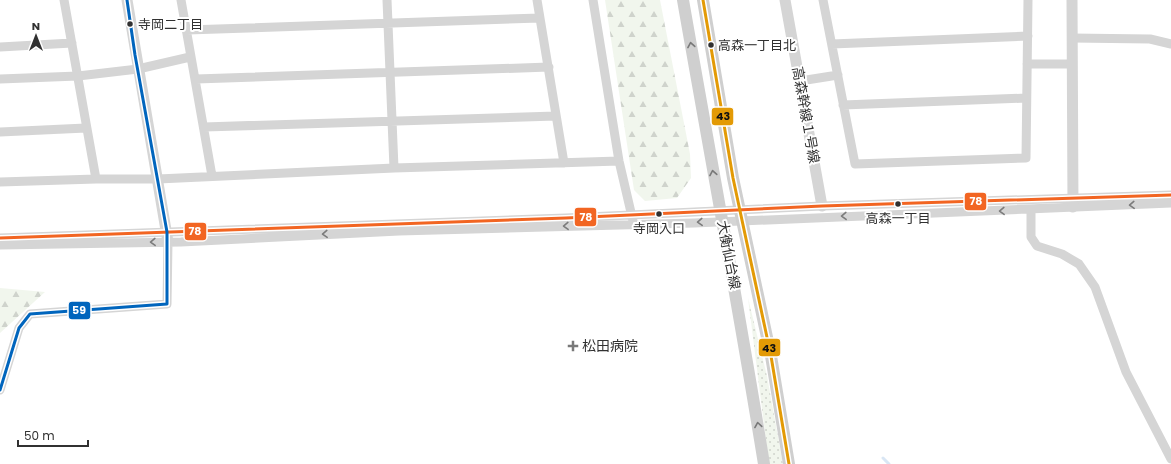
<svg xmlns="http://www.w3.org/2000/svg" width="1171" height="464" font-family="Poppins,'Noto Sans JP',sans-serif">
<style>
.grass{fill:url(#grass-dots)}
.forest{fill:url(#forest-firs)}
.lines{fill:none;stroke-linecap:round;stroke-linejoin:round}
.stream{stroke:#d9e6f4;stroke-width:3}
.minor{stroke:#d5d5d5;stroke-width:9}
.tertiary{stroke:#d5d5d5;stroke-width:11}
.secondary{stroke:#cfcfcf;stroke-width:12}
.bus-1-casing{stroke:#fff;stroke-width:6}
.bus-2-casing{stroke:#fff;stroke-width:6}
.bus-3-casing{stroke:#fff;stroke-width:6}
.bus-1{stroke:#f26522;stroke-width:3}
.bus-2{stroke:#e39a05;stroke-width:3}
.bus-3{stroke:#0065bd;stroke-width:3}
.oneway{stroke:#787878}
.oneway2{stroke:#7b7b7b}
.bus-dot{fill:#313131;stroke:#fff;stroke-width:1.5}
.poi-dot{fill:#797979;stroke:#fff;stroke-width:1.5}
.labels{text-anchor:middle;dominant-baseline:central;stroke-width:4;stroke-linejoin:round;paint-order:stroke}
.bus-label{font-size:13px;fill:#313131;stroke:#fff;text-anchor:start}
.street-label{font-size:14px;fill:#313131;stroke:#fff}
.poi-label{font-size:14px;fill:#313131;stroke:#fff;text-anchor:start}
.line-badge{stroke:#fff;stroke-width:1.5}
.badge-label{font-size:11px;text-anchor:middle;font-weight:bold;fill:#fff}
.pale-badge-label{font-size:11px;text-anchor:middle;font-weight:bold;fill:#111}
</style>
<defs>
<pattern id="grass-dots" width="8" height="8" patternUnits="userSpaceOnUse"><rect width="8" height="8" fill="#f1f6ed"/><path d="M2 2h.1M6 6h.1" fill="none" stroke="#cfd3cc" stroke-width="1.8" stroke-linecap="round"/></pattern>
<pattern id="forest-firs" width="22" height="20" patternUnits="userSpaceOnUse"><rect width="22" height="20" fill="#f1f6ed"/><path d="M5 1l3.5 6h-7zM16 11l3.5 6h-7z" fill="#cfd3cc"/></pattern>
</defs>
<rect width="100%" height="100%" fill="#fff"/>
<path class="grass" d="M748,298L767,376L783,464H769Z"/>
<path class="forest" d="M605,0H660L690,154L691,178L677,198L645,201L634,190Z
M0,288L45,292L0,333Z"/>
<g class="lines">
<path class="stream" d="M883,458L889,464"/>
<path class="minor" d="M64,0L96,179
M181,0L212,176
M387,0L394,168
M537,0L564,163
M593,0L619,161L633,221
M823,0L855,164L1026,158L1028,0
M187,30L540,18
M1072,38L1150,39L1171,44
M832,44L1028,36
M0,47L72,43
M1027,64H1072
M0,79L78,76L138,69L190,57
M196,79L549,67
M800,81L838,75
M843,105L1026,98
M204,127L556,116
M0,132L86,128
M0,182L96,179H158L394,168L619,161
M1031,210V237L1037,246L1062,254L1079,264L1095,287L1126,372L1171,459
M0,238L566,218L822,206L1171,195
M0,245L181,242L399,231L694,223L1171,203
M0,390L19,328L30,314L167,304L168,242"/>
<path class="tertiary" d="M127,0L168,242
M785,0L822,206
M1072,0L1073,207"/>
<path class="secondary" d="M683,0C710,155 739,309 764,464
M703,0L733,178L771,356L789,464"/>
<defs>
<path id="bus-1" d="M0,238L566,218L822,206L1171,195"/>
<path id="bus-2" d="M703,0L733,178L771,356L789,464"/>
<path id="bus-3" d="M0,390L19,328L30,314L167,304V232L135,55L127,0"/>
</defs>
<use href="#bus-1" class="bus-1-casing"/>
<use href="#bus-2" class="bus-2-casing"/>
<use href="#bus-3" class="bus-3-casing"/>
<use href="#bus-1" class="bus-1"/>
<use href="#bus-2" class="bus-2"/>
<use href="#bus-3" class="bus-3"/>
</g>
<defs><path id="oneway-chevron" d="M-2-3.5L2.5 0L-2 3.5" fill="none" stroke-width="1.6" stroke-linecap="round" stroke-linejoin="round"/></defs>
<g class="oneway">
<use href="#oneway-chevron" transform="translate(691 45) rotate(-100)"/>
<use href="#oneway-chevron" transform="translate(713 173) rotate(-100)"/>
<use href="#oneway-chevron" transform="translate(758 425) rotate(-99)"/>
</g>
<g class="oneway2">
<use href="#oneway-chevron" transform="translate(1132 205) rotate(177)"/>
<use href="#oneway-chevron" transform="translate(1002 211) rotate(178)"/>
<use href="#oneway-chevron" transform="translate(844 216) rotate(178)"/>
<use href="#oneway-chevron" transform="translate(700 222) rotate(177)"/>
<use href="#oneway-chevron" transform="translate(566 226) rotate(178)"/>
<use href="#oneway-chevron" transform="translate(325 234) rotate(177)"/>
<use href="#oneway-chevron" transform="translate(153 242) rotate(178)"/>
</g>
<g class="bus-dot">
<circle cx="130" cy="24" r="3.5"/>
<circle cx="711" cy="45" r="3.5"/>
<circle cx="898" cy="204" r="3.5"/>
<circle cx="659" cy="214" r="3.5"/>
</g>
<path class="poi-dot" d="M571 340h4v4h4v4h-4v4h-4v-4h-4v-4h4z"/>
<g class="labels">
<g class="bus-label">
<text x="138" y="24">寺岡二丁目</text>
<text x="718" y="45">高森一丁目北</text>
<text x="898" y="218" text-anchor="middle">高森一丁目</text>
<text x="659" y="228" text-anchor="middle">寺岡入口</text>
</g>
<g class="street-label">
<text transform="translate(806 115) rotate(80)">高森幹線１号線</text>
<text transform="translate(729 255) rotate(79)">大衡仙台線</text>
</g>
<g class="poi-label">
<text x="582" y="346">松田病院</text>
</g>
</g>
<g class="line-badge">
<rect x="711" y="107" width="23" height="19" rx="4" fill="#e39a05"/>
<rect x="964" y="192" width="23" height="19" rx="4" fill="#f26522"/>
<rect x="574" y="207" width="23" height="20" rx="4" fill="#f26522"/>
<rect x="184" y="222" width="23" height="19" rx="4" fill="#f26522"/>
<rect x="68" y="301" width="23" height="19" rx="4" fill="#0065bd"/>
<rect x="758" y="338" width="23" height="19" rx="4" fill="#e39a05"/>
</g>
<g class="badge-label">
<text x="976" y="205">78</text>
<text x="586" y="221">78</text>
<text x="195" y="235">78</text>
<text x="79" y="314">59</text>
</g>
<g class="pale-badge-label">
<text x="723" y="120">43</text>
<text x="769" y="352">43</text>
</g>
<g transform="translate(36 36)" stroke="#ffffff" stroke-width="3" paint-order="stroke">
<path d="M0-3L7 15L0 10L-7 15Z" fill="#313131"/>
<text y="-6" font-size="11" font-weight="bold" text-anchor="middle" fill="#313131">N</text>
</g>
<path d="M18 440v6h70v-6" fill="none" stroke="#313131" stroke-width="2"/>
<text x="24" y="440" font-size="12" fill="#313131" stroke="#ffffff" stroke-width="3" paint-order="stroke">50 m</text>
</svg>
